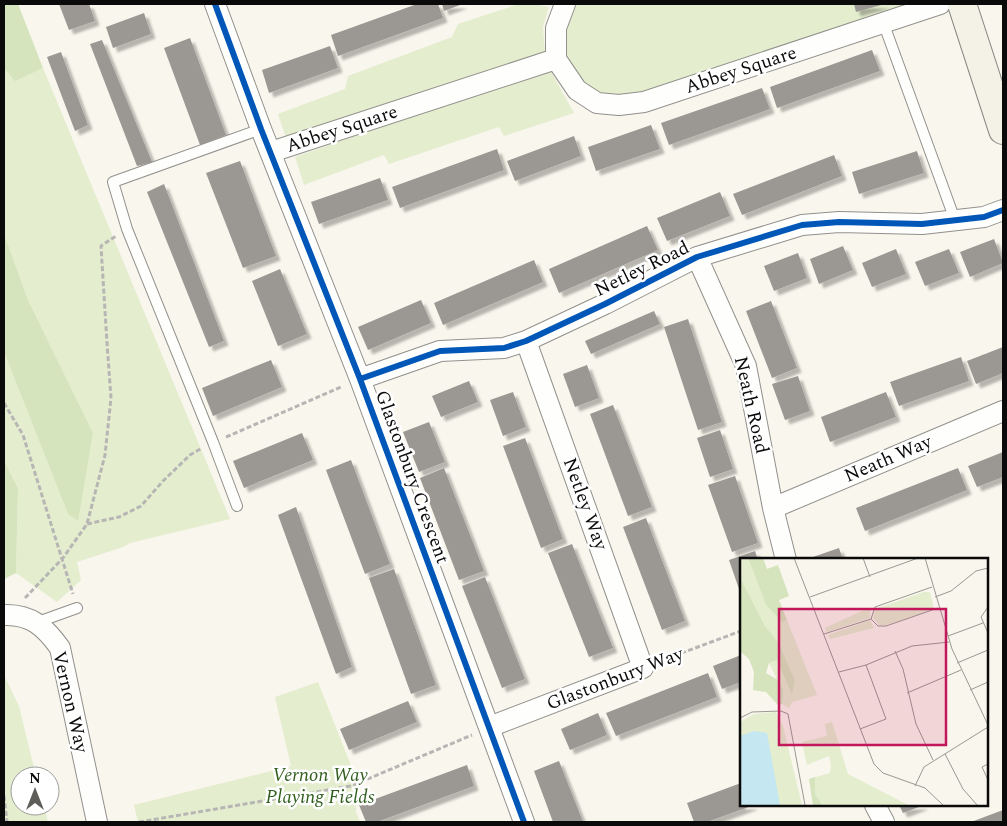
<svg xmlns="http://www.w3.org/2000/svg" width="1007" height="826" font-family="Spectral,serif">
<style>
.green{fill:#e4edce}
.forest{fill:#d5e4bc}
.building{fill:#9b9894;filter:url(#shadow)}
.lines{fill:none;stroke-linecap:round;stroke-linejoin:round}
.lane-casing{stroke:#92908c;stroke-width:12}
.street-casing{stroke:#92908c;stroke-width:22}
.secondary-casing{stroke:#888783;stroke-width:30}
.path{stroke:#b7b6b5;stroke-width:3;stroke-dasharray:5 2.5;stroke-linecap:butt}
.lane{stroke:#fefefc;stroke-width:10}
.street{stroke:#fefefc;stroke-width:20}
.secondary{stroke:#f4f1e7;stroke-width:28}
.cycleway-casing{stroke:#fff;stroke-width:9}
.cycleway{stroke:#0057b8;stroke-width:6}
.labels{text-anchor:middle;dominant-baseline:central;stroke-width:5;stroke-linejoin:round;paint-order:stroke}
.street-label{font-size:19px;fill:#0a0a0a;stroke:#fff}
.park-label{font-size:19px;font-style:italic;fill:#315f1e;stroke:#fff}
.inset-road{fill:none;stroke:#999892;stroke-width:1}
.view{fill:#c2185b;fill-opacity:0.15;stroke:#c2185b;stroke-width:2.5}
.inset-edge{fill:none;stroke:#0a0a0a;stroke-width:2.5}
</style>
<defs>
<filter id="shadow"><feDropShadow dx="4.5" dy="4.5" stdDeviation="1" flood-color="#0004"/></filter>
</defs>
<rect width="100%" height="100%" fill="#f9f6ed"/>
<path class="green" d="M519,4H532L549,7L543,27L545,54L286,138L278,114L345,89L348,76L452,37L458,24Z
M576,4H918L642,97L600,98L580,83L565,57L566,16Z
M4,68L15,80L43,68L230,519L130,543L123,547L77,562L81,580L57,602L16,573L18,488L4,461V352L68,514L77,520L93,433L28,300L4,234Z
M549,68L574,113L504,136L499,127L389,164L384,155L304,185L295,157Z
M4,675L19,706L36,776H20V806H44L48,822H4Z
M318,682L356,778V812L360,822H138L134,805L291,766L275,697Z"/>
<path class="forest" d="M4,4H18L43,68L15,81L4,68Z
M4,234L28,300L93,433L78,521L68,514L4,352Z
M4,461L18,488L16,573L4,579Z"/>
<path class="building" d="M59,4H89L95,21L69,30Z
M417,4H438L443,18L338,56L331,35Z
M442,4H463L444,11Z
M854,4H885L856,12Z
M144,13L151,34L113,48L106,27Z
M190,38L226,135L200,145L164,48Z
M102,40L152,162L137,166L90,44Z
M330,46L338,68L269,93L262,70Z
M872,50L880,71L777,108L770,87Z
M61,52L88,125L75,131L47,57Z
M762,88L770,109L669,145L661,123Z
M651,125L660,149L596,171L588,147Z
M574,136L581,156L515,181L507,161Z
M497,149L504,170L400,208L392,187Z
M917,151L924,173L859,194L852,172Z
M834,155L842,176L742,215L733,194Z
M240,161L276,256L243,268L206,173Z
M380,178L388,200L319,224L311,202Z
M164,184L224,341L209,347L147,192Z
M720,192L730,216L667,241L657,218Z
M647,226L658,250L559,293L549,269Z
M994,239L1003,263L970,277L960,252Z
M843,246L853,270L819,284L810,259Z
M896,249L906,274L872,287L862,263Z
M949,249L959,273L925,286L915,262Z
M798,253L807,278L774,291L764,266Z
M534,260L543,282L443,325L434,303Z
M280,269L307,334L278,346L252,281Z
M421,300L431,323L368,350L358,327Z
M771,301L797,368L772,378L746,311Z
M654,311L660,324L591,354L585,341Z
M688,319L722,422L698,430L664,327Z
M1003,347V373L976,384L967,361Z
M961,357L969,381L899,406L890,382Z
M271,360L282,387L213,416L202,388Z
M587,365L599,398L575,407L563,374Z
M798,376L810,411L785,420L772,384Z
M469,381L478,402L441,417L432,396Z
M513,392L526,427L503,436L490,400Z
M886,392L896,417L830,442L821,417Z
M613,405L652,507L628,516L590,414Z
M429,422L445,462L419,472L403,432Z
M720,430L733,469L710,477L697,438Z
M302,433L313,460L244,488L233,461Z
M525,438L563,539L541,548L503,446Z
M1003,452V477L977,487L968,466Z
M351,460L390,564L365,574L326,470Z
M444,468L484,571L459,580L420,478Z
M958,468L967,490L865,531L856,508Z
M735,476L758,543L732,552L708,485Z
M296,507L352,667L336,674L278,515Z
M646,518L685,621L662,630L623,527Z
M572,544L613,648L589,657L548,553Z
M839,548L843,560H811L810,558Z
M755,551L758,560H741L740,592L729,560Z
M394,569L436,685L411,694L369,578Z
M485,577L525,679L502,688L462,586Z
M741,655V682L722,689L713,666Z
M708,673L717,697L616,736L606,713Z
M408,701L417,722L349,750L340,729Z
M598,713L607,735L570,750L561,729Z
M559,761L583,822H553L534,771Z
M467,765L474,786L377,822H366L359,805Z
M741,783V805H754L707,822H694L687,803Z
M899,805H924L903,813Z
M1003,810V822H971Z"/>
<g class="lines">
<defs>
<path id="lane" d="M883,22L955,220
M237,506L213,442L127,229L113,182L261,129
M38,622L77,608"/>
<path id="street" d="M215,4L261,129L360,379L524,822
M565,4L556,28V59L577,90L597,103L619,105L644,102L940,4
M271,152L556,59
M697,257L746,366L773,508L786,560
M360,379L440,351L504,348L526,341L605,304L697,257L802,225L839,222L922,224L984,217L1003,210
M773,508L1003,411
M4,615C31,614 45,627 60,648L97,822
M489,727L643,668L526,341
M875,805L884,822"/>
<path id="secondary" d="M962,4L1003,130"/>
</defs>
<use href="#lane" class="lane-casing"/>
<use href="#street" class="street-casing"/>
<use href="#secondary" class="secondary-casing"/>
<path class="path" d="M4,403L23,435L73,594
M226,437L341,387
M87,524L119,517L141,506L163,481L190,455L202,448
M25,598L63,558L87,524L105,455L111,398L107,343L101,246L116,236
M660,661L741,631
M4,796L7,822
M139,822L351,786L472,735"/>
<use href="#lane" class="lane"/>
<use href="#street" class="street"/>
<use href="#secondary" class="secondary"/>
<defs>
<path id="cycleway" d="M215,4L261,129L360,379L524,822
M360,379L440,351L504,348L526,341L605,304L697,257L802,225L839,222L922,224L984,217L1003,210"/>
</defs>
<use href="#cycleway" class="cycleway-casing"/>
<use href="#cycleway" class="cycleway"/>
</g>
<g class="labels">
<g class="street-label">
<text transform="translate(741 70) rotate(-18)">Abbey Square</text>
<text transform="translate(342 129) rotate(-18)">Abbey Square</text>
<text transform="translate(642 269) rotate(-26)">Netley Road</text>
<text transform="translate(751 405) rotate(77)">Neath Road</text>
<text transform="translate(888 459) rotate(-23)">Neath Way</text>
<text transform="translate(412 477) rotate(70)">Glastonbury Crescent</text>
<text transform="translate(585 504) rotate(70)">Netley Way</text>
<text transform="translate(615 679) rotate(-21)">Glastonbury Way</text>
<text transform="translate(70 702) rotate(77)">Vernon Way</text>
</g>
<g class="park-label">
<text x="320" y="775">Vernon Way<tspan x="320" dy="22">Playing Fields</tspan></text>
</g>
</g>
<g transform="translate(740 558)">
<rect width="248" height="248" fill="#f9f6ed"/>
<path d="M0,0H8L26,47L42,64L47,62L77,137L52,144L49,150L42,146V132L29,105L37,102L52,137L55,122L38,84L25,68L0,19ZM184,34H190L194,51L146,67H139L133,60L135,51ZM126,51L130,52V60L87,74L85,70ZM130,62L134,70L90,81L88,77ZM36,154L43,168L62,247H0V164L14,156ZM92,164L108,216L168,247H73L69,221L90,215L91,207L89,198L67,207L62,184L87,178L85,166Z" fill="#e4edce"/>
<path d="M8,0H23L27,11L38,7L49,38L39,42L47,62L42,64L26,47ZM0,19L25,68L38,84L55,122L52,137L37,102L29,105L26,115L38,122L43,132L42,146L38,147L26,134L13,132L14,114L9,101L0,93ZM75,219V236L82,247H73L69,221Z" fill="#d5e4bc"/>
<path d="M14,173L27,175L40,247H0V178Z" fill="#c5e7f1"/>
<path class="inset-road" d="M54,0L134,206L143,215L185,230L203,247M123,0L130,19M185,0L212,91L248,167M192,29L135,49L131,61L138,68H146L198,50M70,39L178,0M195,39L211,33L236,13L248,10M248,49L241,59L248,75M84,76L131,61M208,78L243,65M155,93L163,111L176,166L193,202M217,105L248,92M99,114L126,107L172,88L209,84M230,132L248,124M167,135L221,112M0,160L12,154L41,153L48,156L65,247M120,171L146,161L126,107M205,196L223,231L237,247M248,206L242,209L248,222M175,228L184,209L248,169"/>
<path class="view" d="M39,51H206V187H39Z"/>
<rect width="248" height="248" class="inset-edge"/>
</g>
<rect width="1007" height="826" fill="none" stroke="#0a0a0a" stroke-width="10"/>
<g transform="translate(35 791)"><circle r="24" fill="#ffffff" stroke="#9d9d9d"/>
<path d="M0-4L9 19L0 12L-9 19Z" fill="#5e5d59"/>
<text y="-8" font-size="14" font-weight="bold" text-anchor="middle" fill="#0a0a0a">N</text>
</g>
</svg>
